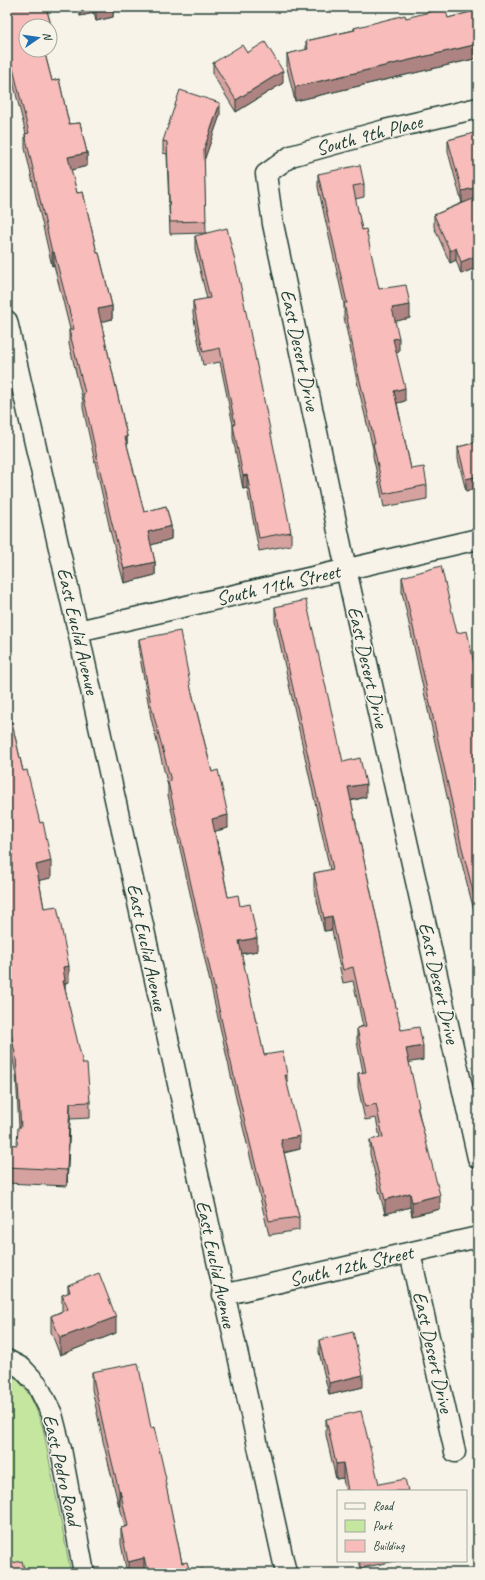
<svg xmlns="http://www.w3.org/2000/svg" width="485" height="1580" font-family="Caveat,sans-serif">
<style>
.green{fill:#c4e69f;stroke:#72926a}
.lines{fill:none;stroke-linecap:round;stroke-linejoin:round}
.street-casing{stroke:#1f3d34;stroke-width:23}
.street{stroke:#f7f3e8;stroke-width:20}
.wall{fill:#d5a2a0;stroke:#1f3d34}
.shaded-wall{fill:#ae8482;stroke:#1f3d34}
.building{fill:#f8bcba;stroke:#1f3d34}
.labels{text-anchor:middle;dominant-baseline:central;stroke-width:3;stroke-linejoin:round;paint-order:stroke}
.street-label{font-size:20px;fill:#1f3d34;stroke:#f7f3e8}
</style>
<rect width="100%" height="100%" fill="#f7f3e8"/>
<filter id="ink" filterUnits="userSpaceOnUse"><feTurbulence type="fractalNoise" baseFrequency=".025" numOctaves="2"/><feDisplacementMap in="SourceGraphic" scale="8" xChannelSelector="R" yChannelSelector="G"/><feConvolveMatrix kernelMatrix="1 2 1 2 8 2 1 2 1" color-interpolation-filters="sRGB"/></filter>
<g filter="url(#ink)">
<path class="green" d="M7,1373C28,1384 36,1407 43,1428L71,1573H7Z"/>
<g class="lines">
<defs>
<path id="street" d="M478,108L385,130L291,156L266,174L273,224L346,569L478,1158
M7,321L78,631L286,1573
M78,631L478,539
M410,1253L455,1452
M223,1295L478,1237
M7,1360L22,1368L37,1384L52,1414L61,1449L84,1573"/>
</defs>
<use href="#street" class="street-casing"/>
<use href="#street" class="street"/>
</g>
<path class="wall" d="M7,7H46L52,29V43H50V26H26V50H44L52,81L59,79L69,124L80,123L87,153V166L71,170L77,193L83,192L97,253H99L112,306V319L101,322L127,436V445L144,512L166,506L171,526V539L151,545L155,562V575L124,583L111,534L83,408V401L69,344V330L70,329L54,265L52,266L25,148V134H26L7,58Z
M78,7H124L113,9V17L96,21L94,13L80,16Z
M478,10V58L295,101L287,68V54L306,50V41L354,30V28L406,18H448Z
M247,53L283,83L236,112L213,75V63Z
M220,115L204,160L206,233L170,234L167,154L163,153V141Z
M478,132V199L473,200L478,211V267L461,274L456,260L450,263L434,227V215L462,203L448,152V140Z
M318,174L364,184V197L355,199L362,230L379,289L410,318L395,321L399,352H396L405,401L397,403L411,469L427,485V499L384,507L373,456V449L358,386L344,317V303L318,187Z
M195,236L291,532V545L259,551L247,488L243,489L233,438V425L220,362L203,365L193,314V301L207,299L195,249Z
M478,283V302L475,298V286Z
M478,442V488L466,491L458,459V447Z
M402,577L457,633L478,682V926L461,860L402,592Z
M275,607L343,762L366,797L351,801L401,1030L423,1060L409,1062L419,1113L440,1209L412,1216L410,1207L385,1214L370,1154V1140L380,1138L376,1118L365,1120L358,1087V1073L363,1072L357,1042V1028L363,1026L353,981L343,983L332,930L324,931L314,887V873L330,870L275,621Z
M139,639L191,689L212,772L228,828L215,831L228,897L240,906L257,951L241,954L256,1022L264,1055L287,1075V1084L300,1149L284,1153L299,1217V1230L269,1235L236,1098L168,795V786L151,718L139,652Z
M7,702L23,771L51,878L39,880L44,908L69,982L65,983V989L90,1102V1118L70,1119L67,1186L7,1183V1144L17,1145L19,1127L16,1075L7,1030Z
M68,1285L116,1333L60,1355L51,1332V1316L62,1311V1295L68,1293Z
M319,1340L363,1387L329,1395L319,1352Z
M92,1372L151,1428L166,1487L182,1563L190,1572L204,1573H127L121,1544V1528L125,1527L120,1507H119L103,1441L92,1389Z
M326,1419L379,1484L408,1491H345L343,1478L336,1479L326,1435Z
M359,1561H396L361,1568Z"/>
<path class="shaded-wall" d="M80,7H94V13L80,16Z
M96,7H124L113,9V17L96,21Z
M50,29H52V43H50Z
M478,44V58L295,101V87Z
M283,71V83L236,112V100Z
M220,103V115L204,161V149Z
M87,153V166L68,171V157Z
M478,187V199L462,203V191Z
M456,248V260L450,263V251Z
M52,252H54V265L52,266Z
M478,255V267L461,274V262Z
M410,305V318L392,322V308Z
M112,306V319L98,323V309Z
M399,338V352L393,353V339Z
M405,388V401L394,404V391Z
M127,436V450L125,437Z
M247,475V488L243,489V476Z
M478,476V488L466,491V479Z
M171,526V539L148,546V532Z
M155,562V575L124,583V569Z
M366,784V797L348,801V787Z
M228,815V828L212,832V819Z
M51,861V878L36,881V865Z
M332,916V930L324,931V918Z
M257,938V951L239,954V941Z
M69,966V982L65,983V997H63V967Z
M423,1046V1060L406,1063V1049Z
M70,1103V1119L67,1186V1170Z
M300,1136V1149L281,1153V1140Z
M410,1193V1207L385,1214V1200Z
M440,1195V1209L412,1216V1202Z
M116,1317V1333L60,1355V1338Z
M363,1375V1387L329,1395V1383Z
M343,1463V1478L336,1479V1464Z
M120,1490V1507H119V1491Z
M144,1558V1573H128V1562Z"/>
<path class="building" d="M7,7H46L52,29H50V26H26V50H44L52,81L59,79L69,124L80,123L87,153L68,157L77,193L83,192L97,253H99L112,306L98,309L127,436L125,437L144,512L166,506L171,526L148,532L155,562L124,569L111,520L83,394L85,393L69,330L74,329L54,252H52L25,134L29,133L7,44Z
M445,8L448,18L478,10V44L295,87L287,54L308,49L306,41L355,30L354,28L405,15L406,18Z
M265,42L283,71L236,100L213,63L242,45L247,53Z
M180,90L220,103L204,149L206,221L170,222L167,142L163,141Z
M478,132V187L462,191L448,140Z
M360,165L364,184L353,186L362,230L366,229L379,289L406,285L410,305L392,308L399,338L393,339L405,388L394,391L411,469L424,467L427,485L384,494L373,443H375L358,373L344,303H347L318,174Z
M473,199L478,211V255L461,262L456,248L450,251L434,215Z
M227,228L239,278L291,532L259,538L247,475L243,476L233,425L235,424L220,348L203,352L193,301L210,298L195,236Z
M478,283V290L475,286Z
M478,442V476L466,479L458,447Z
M441,566L457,633L467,631L478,682V911L461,844L402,577Z
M306,600L343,762L360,758L366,784L348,787L401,1030L419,1027L423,1046L406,1049L419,1106L417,1107L440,1195L412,1202L410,1193L385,1200L370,1140L383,1137L376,1104L365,1107L358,1073L366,1072L357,1028L366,1026L353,967L343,970L332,916L324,918L314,873L333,869L275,607Z
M180,631L191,689L212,772L218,770L228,815L212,819L228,897L238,895L240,906L250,904L257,938L239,941L256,1022H257L264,1055L283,1052L287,1075H285L300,1136L281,1140L299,1217L269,1221L236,1085L168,782L171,781L151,705L139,639Z
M7,702L23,771L27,770L40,823L43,822L51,861L36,865L44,908L57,906L69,966L63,967L65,981H63L83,1064H87L90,1102L70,1103L67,1170L7,1167V1144L17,1145L18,1127H21L16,1058L7,1014Z
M99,1273L116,1317L60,1338L51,1316L68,1309L62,1295L70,1292L68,1285Z
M353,1332L363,1375L329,1383L319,1340Z
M138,1363L151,1428L154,1427L166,1479L165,1480L182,1563L187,1562L190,1572L203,1569L204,1573H148L144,1558L128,1562L121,1528L128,1526L120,1490L119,1491L103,1425L92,1372Z
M361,1411L379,1484L405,1479L408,1491H348L343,1463L336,1464L326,1419Z
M22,1561L25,1573H7V1564Z"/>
</g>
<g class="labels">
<g class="street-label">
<text transform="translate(369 135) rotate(-15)">South 9th Place</text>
<text transform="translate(300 350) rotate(78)">East Desert Drive</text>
<text transform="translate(278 585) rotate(-13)">South 11th Street</text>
<text transform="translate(78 631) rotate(77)">East Euclid Avenue</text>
<text transform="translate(368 667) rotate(77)">East Desert Drive</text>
<text transform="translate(147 947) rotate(78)">East Euclid Avenue</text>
<text transform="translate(439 983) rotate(77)">East Desert Drive</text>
<text transform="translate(216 1264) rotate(78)">East Euclid Avenue</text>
<text transform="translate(351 1266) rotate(-13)">South 12th Street</text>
<text transform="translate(433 1352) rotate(77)">East Desert Drive</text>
<text transform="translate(62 1470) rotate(77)">East Pedro Road</text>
</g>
</g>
<rect width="485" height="1580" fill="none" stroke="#f7f3e8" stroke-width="24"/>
<rect x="12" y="12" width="461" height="1556" fill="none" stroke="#1f3d34" stroke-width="1.5" filter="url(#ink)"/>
<rect x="337" y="1490" width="130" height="72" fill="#f7f3e8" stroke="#a1aaa0"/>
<rect x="345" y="1503" width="20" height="6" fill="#f7f3e8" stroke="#a1aaa0"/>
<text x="373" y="1510" font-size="12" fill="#1f3d34">Road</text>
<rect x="345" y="1520" width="20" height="12" fill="#c4e69f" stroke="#a1aaa0"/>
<text x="373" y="1530" font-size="12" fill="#1f3d34">Park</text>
<rect x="345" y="1540" width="20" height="12" fill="#f8bcba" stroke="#a1aaa0"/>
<text x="373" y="1550" font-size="12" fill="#1f3d34">Building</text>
<g transform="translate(38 38) rotate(77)"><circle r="19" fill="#f7f3e8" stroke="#a1aaa0"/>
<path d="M0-3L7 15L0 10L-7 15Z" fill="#1f6fb2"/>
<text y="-6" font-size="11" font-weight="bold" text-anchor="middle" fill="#1f3d34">N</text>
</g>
</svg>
